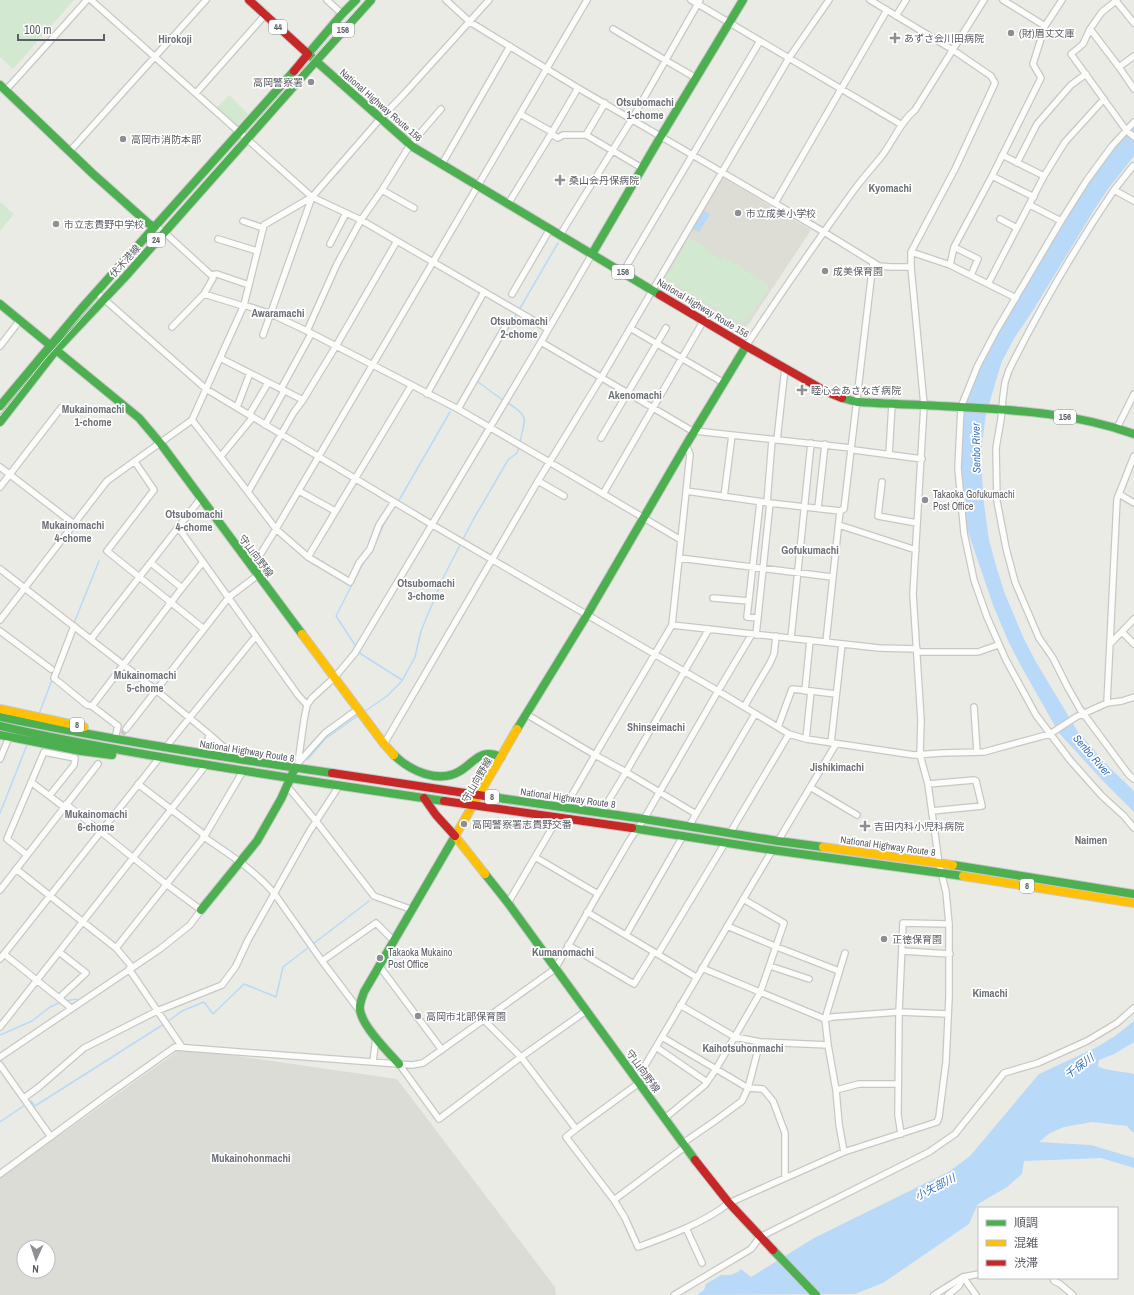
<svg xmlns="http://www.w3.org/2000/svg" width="1134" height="1295" font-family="'Archivo Narrow','Noto Sans JP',sans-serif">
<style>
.industrial{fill:#dcdcd7;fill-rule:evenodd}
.education{fill:#dddcd5}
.green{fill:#d2e8d1}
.water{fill:#b8d9f8}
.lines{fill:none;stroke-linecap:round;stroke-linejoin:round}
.stream{stroke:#b8d9f8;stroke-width:1.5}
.street-tunnel{stroke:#c7c8c6;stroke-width:5.5;stroke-dasharray:5.5 3;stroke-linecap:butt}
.street-casing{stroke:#c7c8c6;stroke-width:8}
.fast-casing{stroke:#c8c8c7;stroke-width:10}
.slow-casing{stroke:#c8c8c7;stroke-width:10}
.jam-casing{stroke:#c8c8c7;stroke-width:10}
.street{stroke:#fcfcfb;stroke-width:5.5}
.fast{stroke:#4caf50;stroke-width:8}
.slow{stroke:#ffc107;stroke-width:8}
.jam{stroke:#c62828;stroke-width:8}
.tram{stroke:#e2e2e2;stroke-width:1}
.poi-dot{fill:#8d8f92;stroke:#fff;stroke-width:1.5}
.labels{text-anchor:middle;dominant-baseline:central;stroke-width:3.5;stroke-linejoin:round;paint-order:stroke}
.shield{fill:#fff;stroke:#8c8e92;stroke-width:1}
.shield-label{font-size:9px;font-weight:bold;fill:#5b5e64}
.poi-label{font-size:10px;fill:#5b5e64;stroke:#fff;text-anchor:start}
.street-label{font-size:10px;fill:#5b5e64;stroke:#fff}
.neighbourhood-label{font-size:11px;font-weight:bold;fill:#6c7076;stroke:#fff}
.water-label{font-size:11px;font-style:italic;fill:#3f75bd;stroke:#fff}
</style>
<rect width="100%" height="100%" fill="#ebebe6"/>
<path class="industrial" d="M182,1048L397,1079L555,1287L556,1295H0V1178ZM24,1247H48V1271H24Z"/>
<path class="education" d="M720,176L811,230L748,325L742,329L658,281Z"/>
<path class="green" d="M0,0H74L13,69L0,57Z
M229,95L248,114L236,127L216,108Z
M0,202L14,214L0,231Z
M689,238L706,247V250L721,260L724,256L768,285V290L746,321L741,323L665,279Z"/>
<path class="water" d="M1134,125V156L1108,189L1094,210L1032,312L1015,337L1002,361L986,414L982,444L981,462L984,504L989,540L997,569L1005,594L1024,639L1036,662L1078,732L1108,766L1134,791V812L1104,782L1059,733L1021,666L1009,643L993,605L964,520L960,473L961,414L980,364L996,336L1082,192L1098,169Z
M701,209L710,214L699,232L691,228Z
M1134,1021V1042L1114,1054L1099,1060L1098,1066C1102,1070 1126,1072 1134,1074V1132L1131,1131L1127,1126L1092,1122L1064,1127L1050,1133L1039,1142L1091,1145L1134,1158V1168L1101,1158L1024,1161L1022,1174L1007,1187L978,1204L969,1224L883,1283L855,1294L697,1295L704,1290L706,1284L721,1275H730L738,1272L741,1269L751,1277L814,1238L950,1171L970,1156L1039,1074L1097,1047L1115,1036Z"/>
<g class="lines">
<path class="stream" d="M519,310L558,243
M494,351L517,313
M478,379V382L504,401
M508,403C530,417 525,418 520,442
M398,502L450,412
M373,548L384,524L395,505
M74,623L99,561
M357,648L336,616L361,567L369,554
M359,651L361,654L402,680
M364,712L387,696L402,681L415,657L421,631L444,576L473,520L508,460L517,453L519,446
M39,714L52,680
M308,759L325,739L359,715
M0,813L27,745
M65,1001L77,999
M167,1022L182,1011L204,1002L213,1014L244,984L276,997L283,967L369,901
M0,1035L32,1021L50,1007L61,1002
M28,1103L31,1101L35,1106L164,1024
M0,1122L25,1105"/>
<path class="street-tunnel" d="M117,741L126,729"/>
<defs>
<path id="street" d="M91,0L312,197L361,220L548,329
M327,0L342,14
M446,0L470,22L578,88L824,232L879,266L891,267H911
M691,0L902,125
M1003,0L1045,26
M1117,0L1102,12L1090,29L1083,44L1071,54L1126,130L1134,137
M1116,1L1134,23
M896,16L906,0
M613,29L665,60L696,78
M1090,29L1119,67L1134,56
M1119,67L1134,89
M578,88L551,134L558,138L563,135H586L642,168
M6,90L87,0
M196,93L265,15
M520,114L552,132
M586,135L605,103
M70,151L206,0
M1002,155L1044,176
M1017,163L1037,124L1071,85L1086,74
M442,164L510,46
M1133,166L1114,190L1134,201
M992,176L1034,197
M1114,190C1075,248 1040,308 1009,370L1005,382L1003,397L1001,419L996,448L997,501L1006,548L1015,582L1039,638L1053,658L1067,686L1080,709L1129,775L1134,779
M775,203L887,10
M508,204L551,134
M1030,205L1061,221L1087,180L1112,146L1134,122
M414,208L382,190L410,145L441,109
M1000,219L1017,228
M243,221L263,228
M1061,221L996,331L978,365L961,407L958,468L964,533L974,580L987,617L1006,660L1036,715L1070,760L1102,796L1124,816L1134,828
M155,227L164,232L211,275L213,278L204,294L172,327
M560,235L632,119L700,0
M218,239L257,251
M397,241L336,346L303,400L294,412L248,492L276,529L308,557L411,386
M330,244L346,213
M954,247L978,259L971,275
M911,252L950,265L1016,298
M950,265L954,247L992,176L1041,78L1033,64L1045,26L1062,0
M623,272L760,41
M211,275L217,274L249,285
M988,284L1044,176L1065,142L1104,99
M96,292L206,389L431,524L718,691L789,734L806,739L914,755L942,753L984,752L1050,734L1076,717L1107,703L1122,701L1134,697
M204,294L240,305H244L271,314L307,331L458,409L551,463L681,540
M512,294L550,229
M630,328L724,383
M307,331L337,264L361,220L382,190
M263,335L312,197
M541,342L694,432
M0,346L20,320
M746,346C781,293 817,241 854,190C863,178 872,168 881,157C893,142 900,122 915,110L984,0
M220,358L303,400
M281,389L311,334
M427,394L484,292
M237,407L250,373
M458,409L505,327
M249,415L268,383
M192,420L248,492
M265,425L284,391
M1117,428L1134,394
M695,431L851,448L854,450L922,459
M601,438L666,328
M777,440L785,368
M889,455L892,404
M221,456L253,417
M135,462L154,490L107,551L204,629
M0,467L74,524
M538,481L564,496
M882,482L878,516L917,523
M0,487L61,408
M299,491L335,511
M686,491L770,503L840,511
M603,494L704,320
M1119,494L1134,503
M724,497L732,435
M767,503L772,440
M818,508L825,444
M839,525L916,550
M178,527L298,695L307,705
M308,557L350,582L359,563L370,549L379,525L394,502
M679,558L832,577
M151,563L182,588L203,562
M252,568L276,529L587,0
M0,569L157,691L209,734L206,755
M713,598L749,601
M758,618L747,617L760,502
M0,620L107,481L192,420L244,305L264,225L312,197L380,119L404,94L489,0
M672,625L879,648L917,649
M74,626L54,678L87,705L92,706L182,588
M709,629L626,772L696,814L755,714
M0,631L51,669
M1122,632L1134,644
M756,635L770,503
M791,638L811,443
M91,639L201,498
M826,642L840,511L844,509L873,262
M1111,643L1134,619
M917,652H978L998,645
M805,691L810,640
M1107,703L1117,499L1134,456
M92,706L118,726L116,734
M744,707L770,663L774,654L776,636
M974,707L977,752
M526,714L595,755L565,807
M778,727L792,689L811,691
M126,729L229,597L258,575
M209,734L236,758
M806,739L811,691L836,694
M831,743L842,644
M384,744L538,481L601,378L789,58L829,0
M165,748L256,636
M0,759L9,737
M298,763L304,720L307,705L312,698L335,677L355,653L541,342L592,254
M298,763L325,733L358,709
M31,782L64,807
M138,784L202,833L204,837C229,854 254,870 274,893L322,961L359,1010
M928,784L974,780L976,781L982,806L932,811
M287,786L316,821L374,896L413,910
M810,787L857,815
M601,813L626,772L595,755L672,625L690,454L686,445
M689,826L696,814
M730,833L789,734
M778,841L836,744
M27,855L7,839L44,752L75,758L74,765L50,795
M535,857L558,818
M16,869L116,948L132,967
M0,890L98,764
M508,903L535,857L598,894
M587,912L696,977
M727,926L777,947L839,971
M626,935L683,836
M568,945L634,984L654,952
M116,948L204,837L243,771
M902,951L950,954
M59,952L86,973L59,998
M4,954L59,998L71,1008
M658,954L725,843
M0,959L160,757
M322,961L376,923L394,941
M770,966L809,979
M380,967L442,1050
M702,968L825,1019L832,1017L899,1012L948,1014
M129,969L182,1047
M680,1005L735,1037L760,1042L828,1045
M484,1020L521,1057L576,1129L639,1083
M0,1027L206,765
M662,1037L748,1088L763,1089L773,1101L785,1133V1178
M656,1047L707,1082
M0,1057L160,949L190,925L201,910L166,884L66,804
M373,1062L376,1037
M399,1064L439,1119L521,1057L586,1011
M0,1065L51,1137
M637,1079L773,849
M836,1090L859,1084H898
M24,1098L39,1087L84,1048L157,1011L222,985L236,966L248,940L309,832L339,786
M665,1118L705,1085L716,1069L760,993L784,923L743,899
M576,1129L566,1137L614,1200
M901,1134L898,1115L899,1012L903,923L949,924
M683,1143L715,1121L742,1101L748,1088L760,1042
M686,1146L614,1200L625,1218L638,1247C668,1236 704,1223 729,1203L844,1152L937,1122L939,1117L946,1062L949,997V924L946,892L939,863L928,784L920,755L921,720L913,594L924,405L911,267V252L955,169L995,83L991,76L953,50L870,0
M844,1152L839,1124L836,1090L828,1045L825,1019L845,953
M0,1174L106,1096L175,1047L412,1065L423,1063L555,969L598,894L629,841L644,819L718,691L752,634
M686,1228L702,1263
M963,1277L976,1295
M1053,1278L1054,1281L1060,1284L1073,1295
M674,1295L751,1249L760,1237L929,1152L955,1134L1004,1073L1038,1063L1087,1041L1117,1023L1134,1008
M934,1295L963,1277L979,1274
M948,1295L959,1286L963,1277"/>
<path id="fast" d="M356,0L342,14L308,54L413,147L660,295
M316,61L371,0
M0,85L92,173L149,224L155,227
M592,254L661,136L743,0
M0,304L139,418L161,444L302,634
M842,398L857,402C891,404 926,405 960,407C1019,410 1078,414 1134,434
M0,406L81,309L294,71
M0,422L56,350L125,277L316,61
M0,717C110,740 221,757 332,773
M0,726C59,740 118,750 178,760C267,775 355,788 444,801
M517,729L587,615L686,445L746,346
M0,735L81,751L112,755
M394,755C410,771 439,784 460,771C476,761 480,748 501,757
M485,796L644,819L778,841L823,847
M632,828L772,850L963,876
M953,865L1134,894
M485,874L508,903L695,1160
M201,910L257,841L281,799L295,768
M399,1064C388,1052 362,1026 360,1010C359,1004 362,998 364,992L455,836
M773,1250L816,1295"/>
<path id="slow" d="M302,634L384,744L394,755
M0,709L84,727
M823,847L953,865
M485,874L455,836L517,729
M963,876L1134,903"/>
<path id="jam" d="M249,0L308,54L294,71
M660,295L746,346L827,392L842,398
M332,773L485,796
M424,798L436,815L455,836
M444,801L632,828
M695,1160L729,1203L773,1250"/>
</defs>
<use href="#street" class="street-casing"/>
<use href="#fast" class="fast-casing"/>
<use href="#slow" class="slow-casing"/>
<use href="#jam" class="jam-casing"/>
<use href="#street" class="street"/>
<use href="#fast" class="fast"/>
<use href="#slow" class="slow"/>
<use href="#jam" class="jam"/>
<path class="tram" d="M0,416L45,359L365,0"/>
</g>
<g class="poi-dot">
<circle cx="1011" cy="33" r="4"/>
<path d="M893 32h4v4h4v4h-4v4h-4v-4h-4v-4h4z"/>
<circle cx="311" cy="82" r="4"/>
<circle cx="123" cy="139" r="4"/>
<path d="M558 174h4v4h4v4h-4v4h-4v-4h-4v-4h4z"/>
<circle cx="738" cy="213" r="4"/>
<circle cx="56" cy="224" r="4"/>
<circle cx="825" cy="271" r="4"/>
<path d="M800 384h4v4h4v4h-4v4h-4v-4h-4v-4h4z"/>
<circle cx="925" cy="500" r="4"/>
<circle cx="464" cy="824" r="4"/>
<path d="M863 820h4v4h4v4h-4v4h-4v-4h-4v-4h4z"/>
<circle cx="884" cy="939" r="4"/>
<circle cx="380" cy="958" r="4"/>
<circle cx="418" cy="1016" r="4"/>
</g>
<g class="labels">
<g class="shield">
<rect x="269" y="20" width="18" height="14" rx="3"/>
<rect x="332" y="23" width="22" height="14" rx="3"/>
<rect x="147" y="233" width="18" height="14" rx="3"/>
<rect x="612" y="265" width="22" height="14" rx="3"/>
<rect x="1054" y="410" width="22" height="14" rx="3"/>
<rect x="70" y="718" width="14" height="14" rx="3"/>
<rect x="485" y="790" width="14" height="14" rx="3"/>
<rect x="1020" y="879" width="14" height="14" rx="3"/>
</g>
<g class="shield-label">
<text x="278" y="27">44</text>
<text x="343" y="30">156</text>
<text x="156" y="240">24</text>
<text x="623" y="272">156</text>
<text x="1065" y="417">156</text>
<text x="77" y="725">8</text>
<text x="492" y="797">8</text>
<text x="1027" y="886">8</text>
</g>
<g class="poi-label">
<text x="1019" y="33">(財)眉丈文庫</text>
<text x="904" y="38">あずさ会川田病院</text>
<text x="303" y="82" text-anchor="end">高岡警察署</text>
<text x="131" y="139">高岡市消防本部</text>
<text x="569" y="180">桑山会丹保病院</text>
<text x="746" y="213">市立成美小学校</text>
<text x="64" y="224">市立志貴野中学校</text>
<text x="833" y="271">成美保育園</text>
<text x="811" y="390">睦心会あさなぎ病院</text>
<text x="933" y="494">Takaoka Gofukumachi<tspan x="933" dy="12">Post Office</tspan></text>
<text x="472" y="824">高岡警察署志貴野交番</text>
<text x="874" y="826">吉田内科小児科病院</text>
<text x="892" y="939">正徳保育園</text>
<text x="388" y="952">Takaoka Mukaino<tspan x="388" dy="12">Post Office</tspan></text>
<text x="426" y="1016">高岡市北部保育園</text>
</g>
<g class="street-label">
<text transform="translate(381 105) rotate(41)">National Highway Route 156</text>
<text transform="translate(125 261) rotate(-48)">伏木港線</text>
<text transform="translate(703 308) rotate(31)">National Highway Route 156</text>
<text transform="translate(256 556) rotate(53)">守山向野線</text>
<text transform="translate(247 751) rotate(9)">National Highway Route 8</text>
<text transform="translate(477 780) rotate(-60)">守山向野線</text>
<text transform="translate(568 798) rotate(8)">National Highway Route 8</text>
<text transform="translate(888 846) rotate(8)">National Highway Route 8</text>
<text transform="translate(643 1071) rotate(54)">守山向野線</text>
</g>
<g class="neighbourhood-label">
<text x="175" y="39">Hirokoji</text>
<text x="645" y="102">Otsubomachi<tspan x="645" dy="13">1-chome</tspan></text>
<text x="890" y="188">Kyomachi</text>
<text x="278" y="313">Awaramachi</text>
<text x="519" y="321">Otsubomachi<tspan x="519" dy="13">2-chome</tspan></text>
<text x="635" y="395">Akenomachi</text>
<text x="93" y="409">Mukainomachi<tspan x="93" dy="13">1-chome</tspan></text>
<text x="194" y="514">Otsubomachi<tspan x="194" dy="13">4-chome</tspan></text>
<text x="73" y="525">Mukainomachi<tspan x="73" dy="13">4-chome</tspan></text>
<text x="810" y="550">Gofukumachi</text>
<text x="426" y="583">Otsubomachi<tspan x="426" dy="13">3-chome</tspan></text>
<text x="145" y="675">Mukainomachi<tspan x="145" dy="13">5-chome</tspan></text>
<text x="656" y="727">Shinseimachi</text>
<text x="837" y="767">Jishikimachi</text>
<text x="96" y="814">Mukainomachi<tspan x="96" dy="13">6-chome</tspan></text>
<text x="1091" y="840">Naimen</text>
<text x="563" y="952">Kumanomachi</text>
<text x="990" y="993">Kimachi</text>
<text x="743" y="1048">Kaihotsuhonmachi</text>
<text x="251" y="1158">Mukainohonmachi</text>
</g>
<g class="water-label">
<text transform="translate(976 448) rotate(-91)">Senbo River</text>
<text transform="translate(1092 755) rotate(49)">Senbo River</text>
<text transform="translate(1079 1066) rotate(-36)">千保川</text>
<text transform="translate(935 1187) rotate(-27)">小矢部川</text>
</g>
</g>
<rect x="978" y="1207" width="140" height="72" fill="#ffffff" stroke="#bdbfc1"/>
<rect x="986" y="1220" width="20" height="6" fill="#4caf50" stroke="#bdbfc1"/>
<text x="1014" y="1227" font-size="12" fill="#5b5e64">順調</text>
<rect x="986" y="1240" width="20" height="6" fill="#ffc107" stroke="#bdbfc1"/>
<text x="1014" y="1247" font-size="12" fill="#5b5e64">混雑</text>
<rect x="986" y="1260" width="20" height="6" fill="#c62828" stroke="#bdbfc1"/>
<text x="1014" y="1267" font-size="12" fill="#5b5e64">渋滞</text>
<g transform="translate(36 1259) rotate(183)"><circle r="19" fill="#ffffff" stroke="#bdbfc1"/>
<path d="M0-3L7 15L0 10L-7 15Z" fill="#8d8f92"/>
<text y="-6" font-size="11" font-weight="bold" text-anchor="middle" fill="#5b5e64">N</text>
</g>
<path d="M18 34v6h86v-6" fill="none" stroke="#5b5e64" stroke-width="2"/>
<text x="24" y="34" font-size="12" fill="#5b5e64" stroke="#ffffff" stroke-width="3" paint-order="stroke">100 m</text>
</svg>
